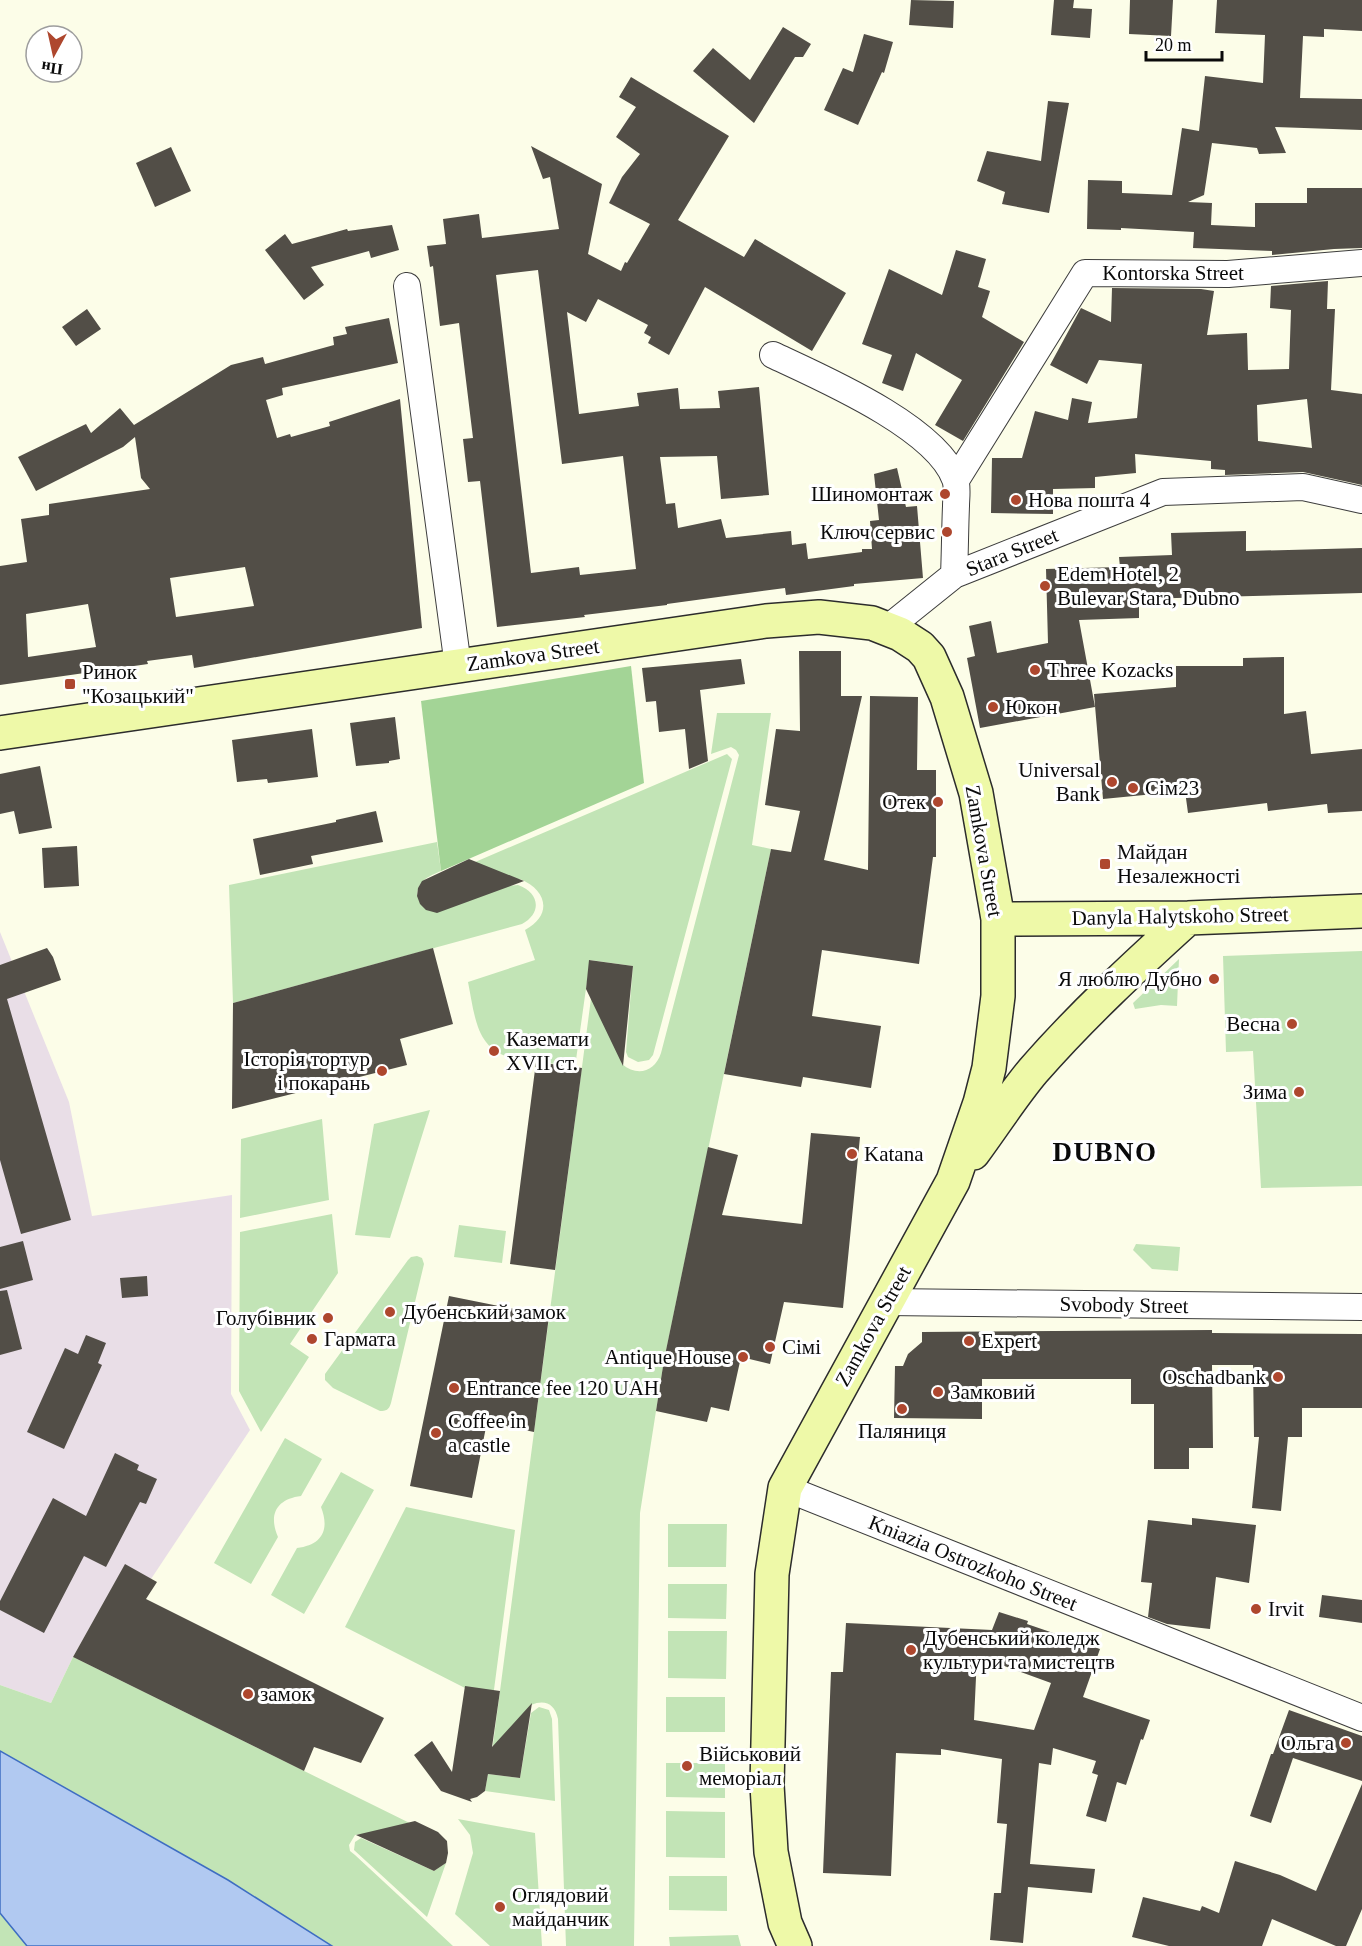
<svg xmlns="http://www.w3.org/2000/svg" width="1362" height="1946" font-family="Georgia,serif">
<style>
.industrial{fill:#e9dee7}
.green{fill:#c2e4b6}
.forest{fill:#a3d496}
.water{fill:#b1c9f1;stroke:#3e6dc2;stroke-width:1.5}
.building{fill:#524e47;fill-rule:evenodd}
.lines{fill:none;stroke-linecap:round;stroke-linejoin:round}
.minor-casing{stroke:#3d3d3d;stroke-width:28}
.secondary-casing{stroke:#2c2c2c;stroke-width:36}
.minor{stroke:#fff;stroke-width:26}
.secondary{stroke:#eef9a8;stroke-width:33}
.poi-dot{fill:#ae472e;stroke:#fff;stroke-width:2}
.labels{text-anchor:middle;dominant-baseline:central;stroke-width:6;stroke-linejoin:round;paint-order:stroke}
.street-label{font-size:21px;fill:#0a0a0a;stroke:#fff}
.poi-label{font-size:21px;fill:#0a0a0a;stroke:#fff;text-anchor:start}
.district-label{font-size:27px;font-weight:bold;letter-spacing:1.5px;fill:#0a0a0a;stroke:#fff}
</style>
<rect width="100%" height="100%" fill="#fcfde8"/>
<path class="industrial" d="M0,932L69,1102L92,1216L232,1195L231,1394L250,1430L151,1579L125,1565L73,1657L51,1703L0,1685Z"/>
<path class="green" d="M717,713H771L752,845L771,849L664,1360L640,1513L634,1946H566L558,1719C555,1704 545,1699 531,1705L490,1767L595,968L622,1064C637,1077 655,1072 661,1053L739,755L736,750L731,747L711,754Z
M727,754L732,759L653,1055L649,1060L638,1062L628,1057L626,1052L633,966L590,960L575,1067C563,1065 551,1063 538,1062C511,1059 489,1057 478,1027C473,1013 471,997 468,982L535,960L525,930C553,915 547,890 520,879L431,881Z
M437,842L441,871C427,877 418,881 417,896L518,885C540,893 542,913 522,924L233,1003L229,885Z
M1362,951V1186L1261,1188L1253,1051L1226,1052L1223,956Z
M1179,959L1177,1006L1161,1005L1135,1009L1133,1003Z
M430,1110L390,1238L355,1235L374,1124Z
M322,1119L329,1200L240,1218L241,1139Z
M332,1214L338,1273L290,1344L309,1357L261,1432L239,1391L240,1232Z
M459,1225L506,1231L502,1263L454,1257Z
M1136,1244L1180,1247L1178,1271L1152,1269L1133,1250Z
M417,1256L422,1258L424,1264L391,1403C389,1410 386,1411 380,1411L333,1388L325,1380V1374L408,1260L411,1257Z
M285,1438L322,1459L301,1496C277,1499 268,1514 278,1537L251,1584L214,1563Z
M341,1472L374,1490L304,1614L271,1595L297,1548C322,1545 330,1530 321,1507Z
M406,1507L515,1530L485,1758L459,1752L465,1688L345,1627Z
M668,1524H727L726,1567H668Z
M668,1584H727L726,1619L668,1618Z
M668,1631H727L726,1679L668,1678Z
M73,1657L436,1836L361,1834L355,1835L349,1845L350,1851L355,1855L453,1946H0V1685L51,1703Z
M666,1697H725V1732H666Z
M539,1707L549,1710L552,1719L555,1801L485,1791L488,1774L520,1778L531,1713Z
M666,1763H725V1798L666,1797Z
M666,1811L725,1812V1858L666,1857Z
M458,1819L535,1833L542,1946H490L455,1914L473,1853L470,1835Z
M361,1838L434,1871L446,1863L427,1917L354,1850L355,1842Z
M669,1876H727V1911L669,1910Z
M738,1935L741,1946H670L669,1937Z"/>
<path class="forest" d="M631,666L644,783L441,871L421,701Z"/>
<path class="water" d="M0,1751L228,1880L332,1946H27L0,1913Z"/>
<path class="building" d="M911,0L954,1L953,28L909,25Z
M1054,0H1074L1073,8L1092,9L1090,38L1051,35Z
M1130,0H1173L1171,36L1129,34Z
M1217,0H1362V31L1324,29V37L1303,36L1300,98L1362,99V130L1275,127L1286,153L1259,154L1257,148L1212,143L1204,195L1188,202L1212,203L1211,225L1255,227V203H1307V188H1362V248L1334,249L1272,255V251L1193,248L1194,232L1121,228V230L1087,229L1088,180L1122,181V193L1172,195L1182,128L1199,131L1205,76L1263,83L1265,35L1215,33Z
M783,27L811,44L803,57H795L754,123L693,71L713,48L750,80Z
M864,34L893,42L884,73L882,72L858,125L824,110L843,68L853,72Z
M631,77L729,136L678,220L744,257L755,239L846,293L812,351L705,287L669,355L648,343L651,337L644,333L648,325L598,299L586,322L567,312L579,414L639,406L637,393L678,388L680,409L720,408L718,391L759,387L769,495L721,499L717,456L660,457L666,504L675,503L678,528L721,519L726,538L791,531L792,545L806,543L808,559L862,552V549H872L870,521L879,520L874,474L897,468L906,507L917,506L923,578L854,584V586L786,595L785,588L667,604V605L584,615L585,617L497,627L480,481L468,482L463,439L473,438L459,323L440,326L433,266L430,267L427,246L446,244L443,219L479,214L482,238L559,229L550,177L543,179L531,146L602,184L588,254L621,271L625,262L627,263L650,224L609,203L622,177L640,154L616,137L636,107L619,97ZM538,270L562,464L623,456L636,569L580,575L579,567L531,573L496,275Z
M1048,101L1069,103L1049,213L1002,204L1005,192L977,181L987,151L1041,161Z
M171,147L191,191L155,207L136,163Z
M392,225L399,250L371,258L369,251L311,267L324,285L304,300L265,250L285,234L292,244L347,229L348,231Z
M956,250L986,259L978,287L990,291L982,317L1024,342L963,441L935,425L962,380L916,353L903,391L882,383L892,355L862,344L889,269L942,295Z
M1328,281L1327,309H1335L1331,390L1362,394V485L1303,472L1225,475V470L1211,469V461L1135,454L1136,473L1095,477V488L1053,489V514L991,513L992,458H1022L1035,411L1068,420L1072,398L1092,402L1088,423L1137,418L1142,364L1099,360L1087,384L1050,365L1081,308L1111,322L1112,288L1201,289L1214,291L1207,335L1247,333L1248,370L1289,369L1291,310L1270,308L1271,286ZM1307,399L1312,448L1258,441L1257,405Z
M87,309L101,329L76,346L62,327Z
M389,318L398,363L282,388L283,395L266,400L277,438L290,434L291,437L330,426L329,422L400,399L422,628L194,668L192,655L147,661L148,664L0,685V566L27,562L21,519L49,515V504L150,489L141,478L135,437L123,447L36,491L18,457L86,424L91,433L120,408L134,425L231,365L263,357L265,364L334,345L333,337L347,334L345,327ZM245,567L254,606L176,617L170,578ZM88,604L96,647L28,657L26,614Z
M1246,531V551L1362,548V593L1139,599V618L1079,620L1095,707L980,728L967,658L975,656L969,626L991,621L997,653L1048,643L1046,569L1120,567L1119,557L1172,555L1171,533Z
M799,651H841V696H862L824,860L868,870L870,696L918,697L917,770H936V857H933L919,964L822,950L812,1016L881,1026L871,1088L803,1077L801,1087L724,1074L771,849L791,852L800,811L765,805L776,729L800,731Z
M1284,657V714L1306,711L1311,754L1362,749V811L1328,813L1327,804L1268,811L1267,803L1188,813L1185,791L1103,799L1094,694L1176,687V666H1243V658Z
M741,659L745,684L700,690L708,761L689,769L685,729L659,732L656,701L646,702L642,668Z
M395,717L400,759L389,761V763L356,766L350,723Z
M312,729L318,777L268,783L267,779L237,782L232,740Z
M40,766L52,828L19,834L14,811L0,814V774Z
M376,811L383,842L311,856L313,864L260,875L253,839L336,822V820Z
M77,846L79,886L44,888L42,848Z
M469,859L524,881L437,913L426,910L420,904L417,896L418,888L422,881Z
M47,948L53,957L61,980L7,999L71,1220L21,1234L0,1160V965Z
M433,948L453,1024L400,1039L407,1065L232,1109L233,1003Z
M589,960L633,966L623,1066L586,989Z
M536,1062L582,1068L555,1270L510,1264Z
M811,1133L860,1137L843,1308L784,1302L770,1364L741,1357L729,1411L711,1407L707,1422L656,1411L664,1360L708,1147L738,1155L722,1215L802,1224Z
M23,1241L33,1280L0,1289V1247Z
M147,1276L148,1296L122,1298L120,1278Z
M7,1290L22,1349L0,1355V1291Z
M449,1296L549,1316L534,1432L487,1422L472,1498L410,1486Z
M1212,1330V1333L1362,1334V1408H1302V1437H1288L1281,1511L1252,1508L1259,1437H1254L1253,1365H1212L1213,1448H1189V1469H1154V1404H1131V1379H982V1419L894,1418L895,1366H903L908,1354L922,1342V1332Z
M86,1335L106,1343L98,1363L102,1365L64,1449L27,1432L65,1348L78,1354Z
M115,1453L139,1465L137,1470L157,1479L146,1504L140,1502L106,1567L84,1556L44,1633L0,1610V1601L53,1498L86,1516Z
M1192,1518L1256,1525L1249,1583L1216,1577L1210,1629L1167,1624L1148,1617L1152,1583L1141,1582L1148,1520L1192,1525Z
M125,1564L157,1582L146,1599L384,1718L361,1763L314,1747L304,1771L73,1657Z
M1322,1595L1362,1600V1623L1319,1617Z
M999,1612L1028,1621L1027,1624L1100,1649L1083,1697L1150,1720L1143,1740L1141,1739L1126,1785L1117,1782L1106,1822L1086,1816L1098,1775L1092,1773L1096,1761L1053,1748L1051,1765L1039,1763L1030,1864L1095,1869L1092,1893L1028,1887L1023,1943L990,1940L994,1893H1001L1007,1824L997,1823L1002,1759L941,1749V1755L896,1753L891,1876L823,1873L831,1672H843L846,1623L992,1630ZM977,1656L1051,1683L1034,1730L974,1720Z
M465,1686L500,1691L492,1747L532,1703L520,1778L488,1774L485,1791L477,1797L470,1799L472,1802L441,1791L414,1755L432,1741L452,1772Z
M1289,1710L1362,1736V1781L1293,1758L1271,1823L1250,1816L1271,1754H1273Z
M1362,1784V1909L1346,1946H1336L1272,1919L1262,1946H1169L1132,1937L1143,1897L1200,1911L1202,1906L1219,1913L1235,1861L1280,1875L1316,1891Z
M415,1821L438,1832L447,1841L448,1853L446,1863L434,1871L356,1835Z"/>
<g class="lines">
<defs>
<path id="minor" d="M407,286L458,666
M773,355C822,378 936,427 955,479C958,486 956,498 956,506C955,529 955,552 954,575
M956,480L1085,273L1228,274L1362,263
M888,628L954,575L1163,492L1303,487L1362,500
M886,1302L1362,1307
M785,1488L1362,1718"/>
<path id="secondary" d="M0,733L766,621L819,617L872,623L900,634L920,647L929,657L947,697L976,793L998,919V996L989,1068L980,1103L953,1181L785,1488L772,1574L767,1785L771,1852L785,1923L795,1946
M998,919L1188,918L1362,911
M973,1153C993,1126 1012,1096 1033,1071C1081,1016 1134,967 1188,918"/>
</defs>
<use href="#minor" class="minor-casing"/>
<use href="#secondary" class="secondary-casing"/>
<use href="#minor" class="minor"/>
<use href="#secondary" class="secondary"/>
</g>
<g class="poi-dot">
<circle cx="945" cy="494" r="6"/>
<circle cx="1016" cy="500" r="6"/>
<circle cx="947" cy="532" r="6"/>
<circle cx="1045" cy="586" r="6"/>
<circle cx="1035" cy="670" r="6"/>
<rect x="64" y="678" width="12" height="12" rx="3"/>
<circle cx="993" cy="707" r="6"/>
<circle cx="1112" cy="782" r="6"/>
<circle cx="1133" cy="788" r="6"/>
<circle cx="938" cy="802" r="6"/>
<rect x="1099" y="858" width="12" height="12" rx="3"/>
<circle cx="1214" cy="979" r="6"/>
<circle cx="1292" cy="1024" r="6"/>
<circle cx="494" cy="1051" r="6"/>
<circle cx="382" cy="1071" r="6"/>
<circle cx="1299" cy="1092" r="6"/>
<circle cx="852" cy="1154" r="6"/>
<circle cx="390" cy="1312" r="6"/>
<circle cx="328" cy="1318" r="6"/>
<circle cx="312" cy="1339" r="6"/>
<circle cx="969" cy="1341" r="6"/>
<circle cx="770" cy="1347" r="6"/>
<circle cx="743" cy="1357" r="6"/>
<circle cx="1278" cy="1377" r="6"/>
<circle cx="454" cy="1388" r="6"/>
<circle cx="938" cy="1392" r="6"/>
<circle cx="902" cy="1409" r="6"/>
<circle cx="436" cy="1433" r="6"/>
<circle cx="1256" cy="1609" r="6"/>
<circle cx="911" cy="1650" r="6"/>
<circle cx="248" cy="1694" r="6"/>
<circle cx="1346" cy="1743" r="6"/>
<circle cx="687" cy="1766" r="6"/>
<circle cx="500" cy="1907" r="6"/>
</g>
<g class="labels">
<g class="street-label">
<text x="1173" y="273">Kontorska Street</text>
<text transform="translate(1012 552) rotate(-22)">Stara Street</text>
<text transform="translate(533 655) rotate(-8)">Zamkova Street</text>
<text transform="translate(984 851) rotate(80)">Zamkova Street</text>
<text transform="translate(1180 916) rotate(-1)">Danyla Halytskoho Street</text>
<text transform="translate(1124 1305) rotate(1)">Svobody Street</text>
<text transform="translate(873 1326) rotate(-61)">Zamkova Street</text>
<text transform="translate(973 1563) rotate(22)">Kniazia Ostrozkoho Street</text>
</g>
<g class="poi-label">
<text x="933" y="494" text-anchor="end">Шиномонтаж</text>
<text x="1028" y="500">Нова пошта 4</text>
<text x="935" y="532" text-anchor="end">Ключ сервис</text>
<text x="1057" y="574">Edem Hotel, 2<tspan x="1057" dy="24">Bulevar Stara, Dubno</tspan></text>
<text x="1047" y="670">Three Kozacks</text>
<text x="82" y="672">Ринок<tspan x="82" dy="24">"Козацький"</tspan></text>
<text x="1005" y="707">Юкон</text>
<text x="1100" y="770" text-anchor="end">Universal<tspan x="1100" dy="24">Bank</tspan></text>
<text x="1145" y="788">Сім23</text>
<text x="926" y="802" text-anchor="end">Отек</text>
<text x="1117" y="852">Майдан<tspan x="1117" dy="24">Незалежності</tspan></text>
<text x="1202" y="979" text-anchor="end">Я люблю Дубно</text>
<text x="1280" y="1024" text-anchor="end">Весна</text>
<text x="506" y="1039">Каземати<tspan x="506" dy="24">XVII ст.</tspan></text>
<text x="370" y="1059" text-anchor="end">Історія тортур<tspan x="370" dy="24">і покарань</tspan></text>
<text x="1287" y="1092" text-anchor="end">Зима</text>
<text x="864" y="1154">Katana</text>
<text x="402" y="1312">Дубенський замок</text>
<text x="316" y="1318" text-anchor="end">Голубівник</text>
<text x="324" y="1339">Гармата</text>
<text x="981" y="1341">Expert</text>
<text x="782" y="1347">Сімі</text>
<text x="731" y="1357" text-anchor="end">Antique House</text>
<text x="1266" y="1377" text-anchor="end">Oschadbank</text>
<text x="466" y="1388">Entrance fee 120 UAH</text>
<text x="950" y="1392">Замковий</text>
<text x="448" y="1421">Coffee in<tspan x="448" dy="24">a castle</tspan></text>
<text x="902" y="1431" text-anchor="middle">Паляниця</text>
<text x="1268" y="1609">Irvit</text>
<text x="923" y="1638">Дубенський коледж<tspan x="923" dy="24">культури та мистецтв</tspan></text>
<text x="260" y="1694">замок</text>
<text x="1334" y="1743" text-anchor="end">Ольга</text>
<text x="699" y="1754">Військовий<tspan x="699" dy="24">меморіал</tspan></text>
<text x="512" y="1895">Оглядовий<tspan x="512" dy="24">майданчик</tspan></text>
</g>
<g class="district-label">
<text x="1105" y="1152">DUBNO</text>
</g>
</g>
<g transform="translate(54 54) rotate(188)"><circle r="28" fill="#ffffff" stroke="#9d9d9d" stroke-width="1.5"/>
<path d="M0-4.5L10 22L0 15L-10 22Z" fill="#ae472e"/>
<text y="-9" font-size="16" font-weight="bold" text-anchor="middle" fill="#0a0a0a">Пн</text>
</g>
<path d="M1146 51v9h76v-9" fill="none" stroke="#0a0a0a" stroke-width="3"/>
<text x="1155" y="51" font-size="18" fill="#0a0a0a" stroke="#ffffff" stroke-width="4.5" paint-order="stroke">20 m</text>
</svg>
